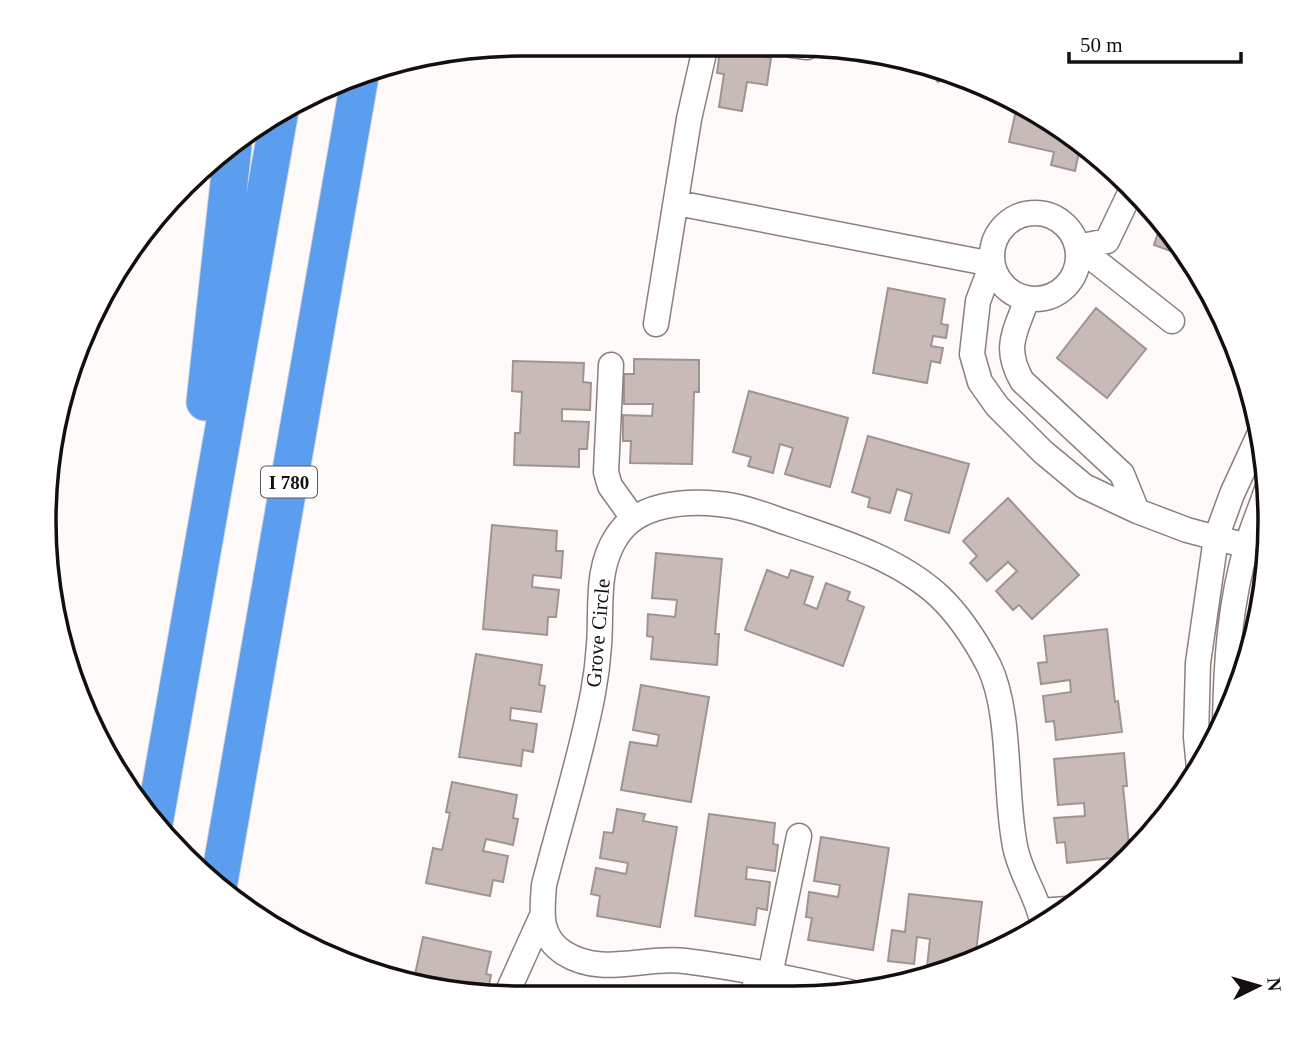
<svg xmlns="http://www.w3.org/2000/svg" width="1314" height="1042" font-family="Georgia,serif">
<style>
.building{fill:#c8bab6;stroke:#a19490;stroke-width:2}
.lines{fill:none;stroke-linecap:round;stroke-linejoin:round}
.minor-casing{stroke:#8c7f7b;stroke-width:27}
.highway-casing{stroke:#d5d4d4;stroke-width:39}
.minor{stroke:#fff;stroke-width:24}
.highway{stroke:#5b9dee;stroke-width:37}
.labels{text-anchor:middle;dominant-baseline:central;stroke-width:6;stroke-linejoin:round;paint-order:stroke}
.shield{fill:#fff;stroke:#5a5756;stroke-width:2}
.shield-label{font-size:19px;font-weight:bold;fill:#140f0e}
.street-label{font-size:21px;fill:#140f0e;stroke:#fff}
.rim{fill:none;stroke:#140f0e;stroke-width:3.5}
</style>
<rect width="100%" height="100%" fill="#fdfaf9"/>
<path class="building" d="M720,50L771,58L767,85L747,82L742,111L719,107L724,74L717,73Z
M925,65L947,69L951,71L938,82Z
M1018,101L1032,108L1081,143L1075,171L1051,165L1054,152L1009,142Z
M1160,227L1184,256L1154,245Z
M114,274L118,276L97,319L93,317L108,282Z
M888,288L945,299L941,324L948,325L946,338L933,336L931,346L943,348L940,363L931,361L927,383L873,373Z
M1096,308L1146,349L1107,398L1057,358Z
M78,355L82,364L71,370Z
M634,359L699,360V392H694L692,464L630,463L631,441H623V415L652,416L653,404H624V374H634Z
M513,361L584,363L583,382L591,383L590,410L562,409V421L589,422L587,449H579V467L514,465L515,433H520L522,392L512,391Z
M749,391L848,418L830,487L785,474L793,448L780,444L773,473L748,466L751,457L733,452Z
M868,436L969,464L949,533L905,520L912,494L897,489L890,513L868,507L870,498L852,492Z
M1008,498L1079,575L1032,619L1019,605L1013,610L996,591L1017,571L1008,562L987,581L970,563L977,556L963,541Z
M492,525L557,531L556,551H563L561,578L533,575L532,587L559,590L556,617H548L547,635L483,629Z
M656,553L722,559L715,634H719L717,665L651,659L653,637L647,636L648,614L675,617L677,600L652,598Z
M767,570L788,578L791,570L813,577L804,604L817,609L826,583L850,592L847,600L864,607L843,666L745,630Z
M1107,629L1115,702L1118,701L1122,732L1056,740L1054,721L1046,722L1043,696L1071,692L1070,680L1041,684L1038,663L1047,662L1044,636Z
M476,654L542,665L539,685L545,686L541,712L511,708L510,720L537,724L533,752L523,750L521,766L459,757Z
M641,685L709,697L691,802L621,790L630,742L657,746L659,735L633,730Z
M1124,753L1127,786H1123L1130,856L1067,863L1065,842L1057,843L1054,818L1085,816L1084,803L1058,805L1054,759Z
M452,782L517,795L513,818L518,819L513,845L486,839L483,851L508,856L503,882L493,880L490,896L426,883L433,848L442,850L450,813L446,812Z
M617,809L645,814L643,821L677,827L660,927L597,916L600,896L591,894L596,868L626,874L628,863L600,858L604,832L613,833Z
M709,814L775,823L773,844L778,845L775,871L747,867L746,879L770,882L767,910L757,908L755,925L695,916Z
M821,837L889,848L873,950L808,940L812,918L806,917L809,892L838,897L840,885L814,881Z
M909,894L982,902L975,960L953,970L927,967L930,939L917,937L914,964L888,961L892,930L905,932Z
M423,937L491,952L486,974L491,975L488,990L428,989L413,984Z"/>
<g class="lines">
<defs>
<path id="minor" d="M792,45L807,47L810,45
M677,203L992,264L978,301L972,354L980,382L997,406L1043,452L1084,486L1137,511L1187,530L1247,546
M992 256a43 43 0 1 1 86 0a43 43 0 1 1-86 0Z
M1078,247L1172,321
M1078,247L1107,241L1131,191
M1027,299C1015,333 1003,347 1022,381L1122,474L1137,511
M656,324L689,119L706,44
M611,365L606,472L610,486L633,518
M1225,721C1226,662 1230,602 1247,545C1253,526 1261,507 1267,489
M1199,768L1196,737L1198,663L1216,538L1232,494L1260,433
M1040,911L1067,909
M770,975L799,836
M508,991L541,918
M850,992C796,979 740,968 685,961C644,956 602,977 564,953C538,936 542,912 544,885C560,822 581,757 593,693C596,677 598,661 599,645C602,608 595,569 617,536C637,504 685,500 719,504C744,506 767,516 791,524C841,541 899,559 939,596C960,616 976,641 989,666C1012,714 1004,792 1015,846C1020,874 1039,898 1043,926
M753,996L757,972"/>
<path id="highway" d="M205,402L233,146
M154,824L280,110
M218,888L360,76"/>
</defs>
<use href="#minor" class="minor-casing"/>
<use href="#highway" class="highway-casing"/>
<use href="#minor" class="minor"/>
<use href="#highway" class="highway"/>
</g>
<g class="labels">
<rect class="shield" x="261" y="466.5" width="56" height="31" rx="5"/>
<g class="shield-label">
<text x="289" y="482">I 780</text>
</g>
<g class="street-label">
<text transform="translate(598 633) rotate(-85)">Grove Circle</text>
</g>
</g>
<path d="M0 0H1314V1042H0ZM521 56H793A465 465 0 0 1 1258 521V521A465 465 0 0 1 793 986H521A465 465 0 0 1 56 521V521A465 465 0 0 1 521 56Z" fill="#fff" fill-rule="evenodd"/>
<path class="rim" d="M521 56H793A465 465 0 0 1 1258 521V521A465 465 0 0 1 793 986H521A465 465 0 0 1 56 521V521A465 465 0 0 1 521 56Z"/>
<g transform="translate(1258 986) rotate(85)" stroke="#ffffff" stroke-width="5" paint-order="stroke">
<path d="M0-5L12 26L0 18L-12 26Z" fill="#140f0e"/>
<text y="-10" font-size="19" font-weight="bold" text-anchor="middle" fill="#140f0e">N</text>
</g>
<path d="M1069 52v10h172v-10" fill="none" stroke="#140f0e" stroke-width="3.5"/>
<text x="1080" y="52" font-size="21" fill="#140f0e" stroke="#ffffff" stroke-width="5" paint-order="stroke">50 m</text>
</svg>
